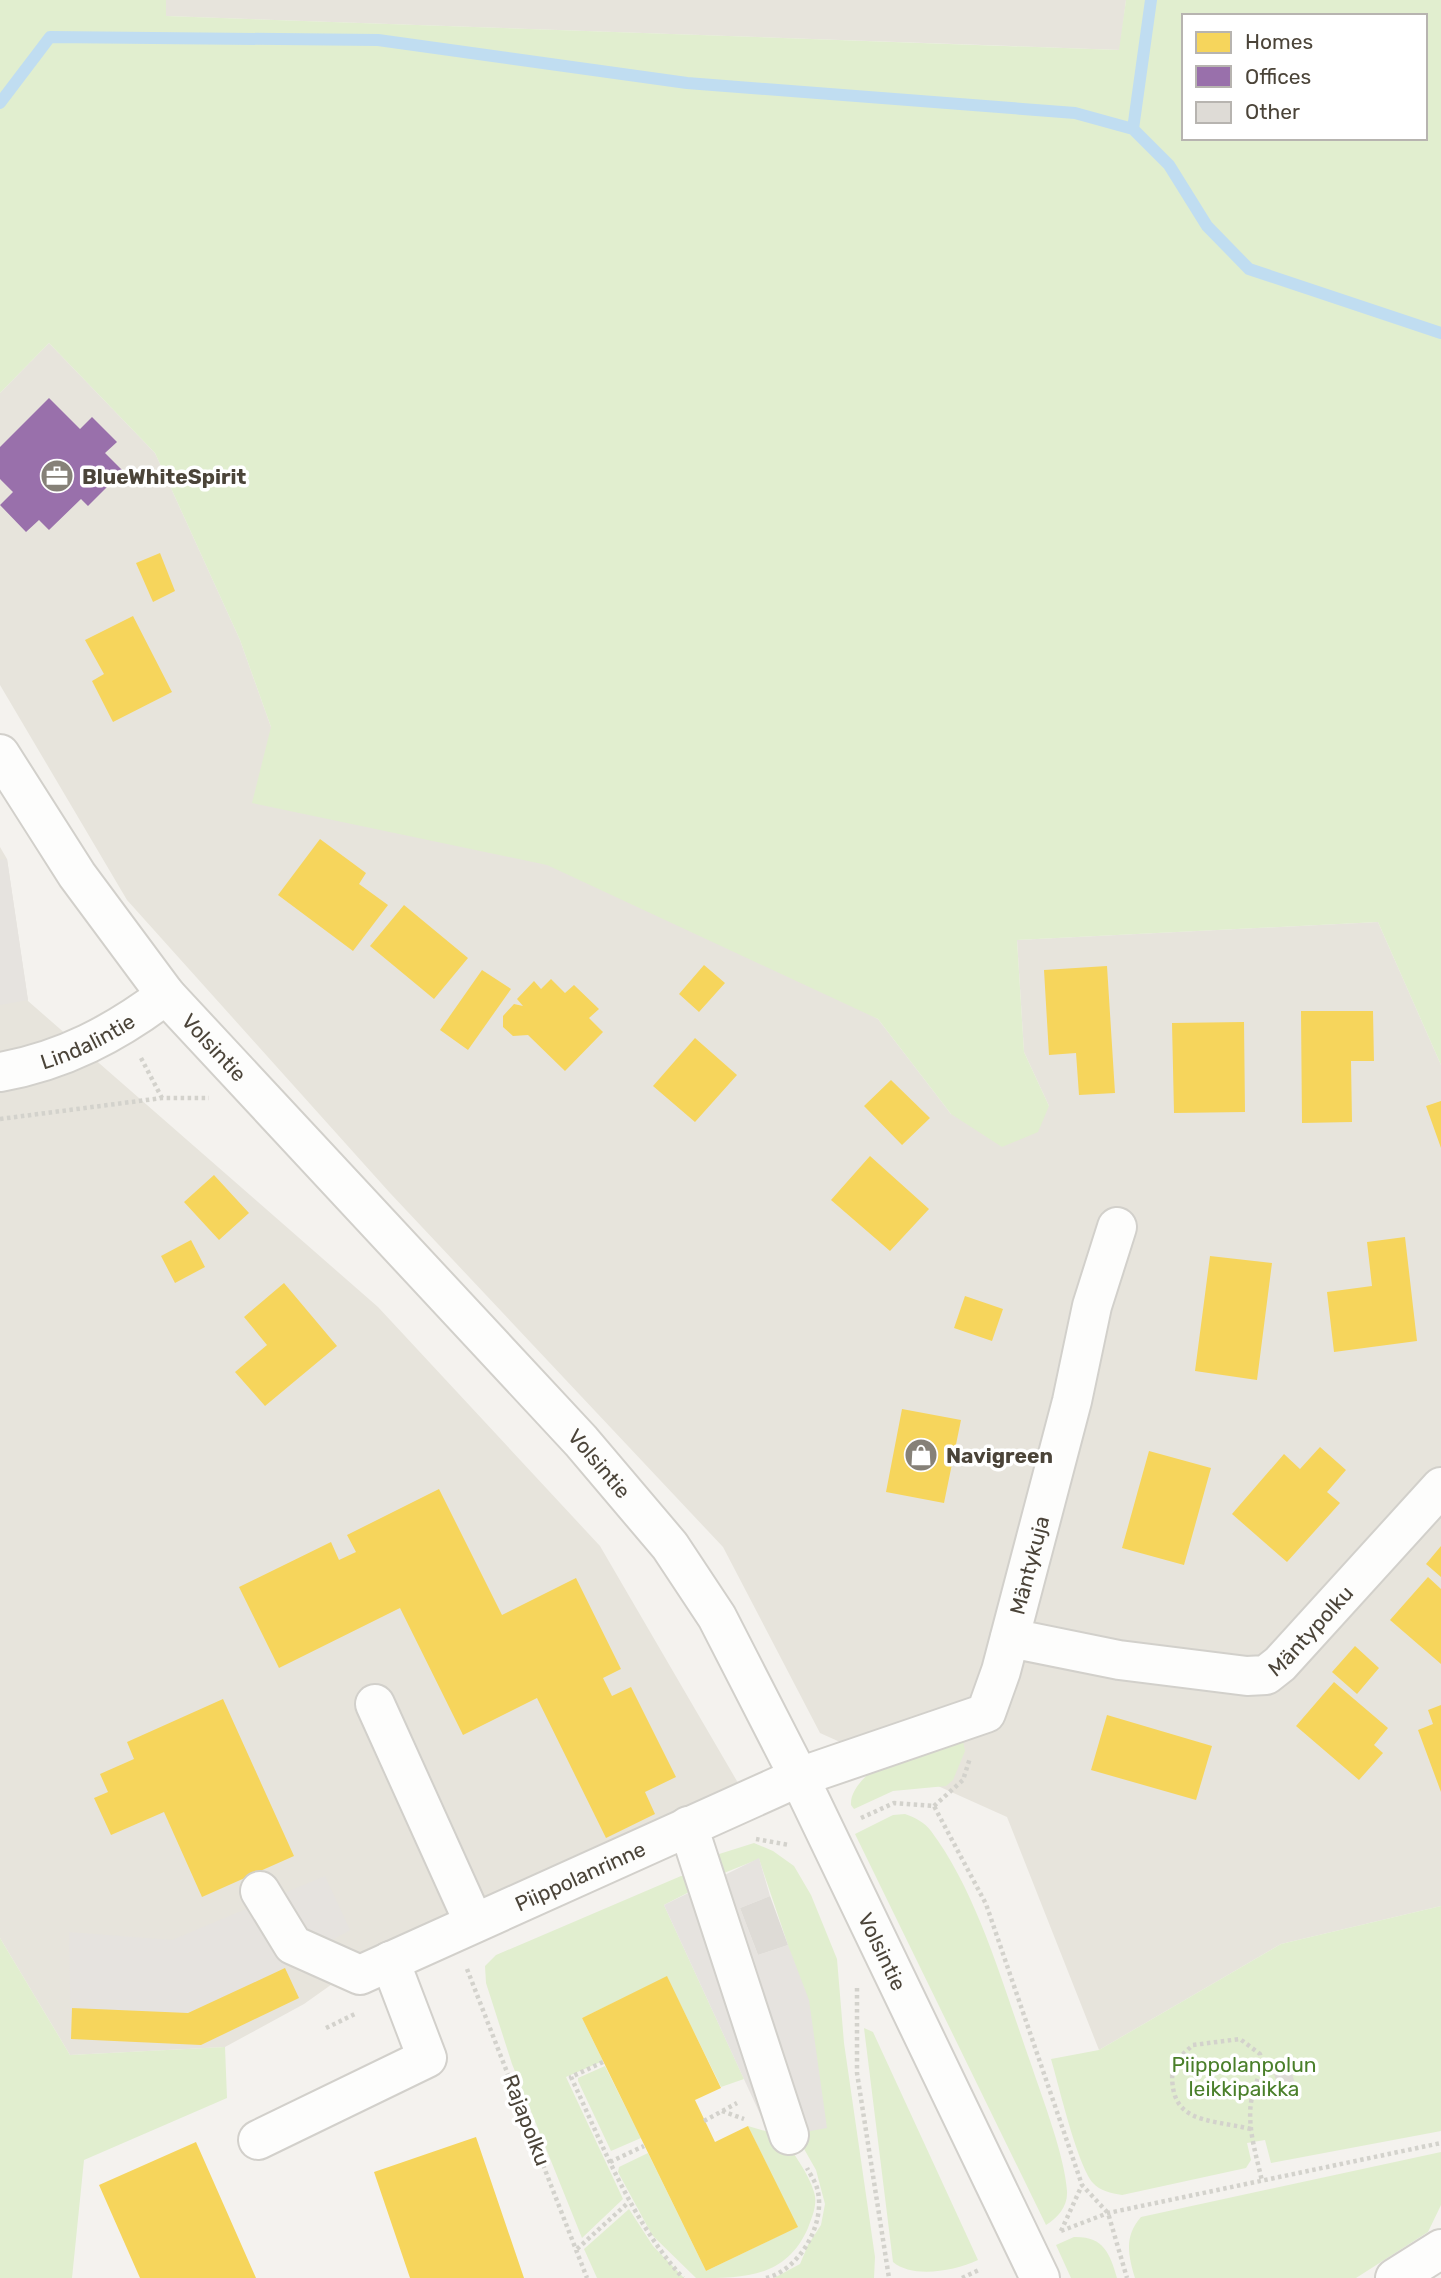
<svg xmlns="http://www.w3.org/2000/svg" width="1441" height="2278" font-family="Rubik,sans-serif">
<style>
.residential{fill:#e7e4dc}
.green{fill:#e1eecf;fill-rule:evenodd}
.parking{fill:#e6e3df}
.homes{fill:#f6d55c}
.offices{fill:#9970ab}
.lines{fill:none;stroke-linecap:round;stroke-linejoin:round}
.stream{stroke:#c0ddf1;stroke-width:12}
.building{fill:#dedbd6}
.minor-casing{stroke:#d2d0cb;stroke-width:42}
.path{stroke:#d3d2cc;stroke-width:4.5;stroke-dasharray:3.5 3.5;stroke-linecap:butt}
.minor{stroke:#fdfdfc;stroke-width:38}
.labels{text-anchor:middle;dominant-baseline:central;stroke-width:7;stroke-linejoin:round;paint-order:stroke}
.poi-label{font-size:21px;font-weight:bold;fill:#4b4439;stroke:#fff;text-anchor:start}
.street-label{font-size:21px;fill:#4b4439;stroke:#fff}
.park-label{font-size:21px;fill:#4a7f2a;stroke:#fff}
</style>
<rect width="100%" height="100%" fill="#f4f2ee"/>
<path class="residential" d="M166,0H1126L1120,50L166,16Z
M49,343L155,453L240,640L271,727L552,842L878,1019L951,1114L1049,1106L1024,1052L1017,940L1378,922L1441,1065V1906L1281,1944L1099,2050L1007,1817L820,1733L723,1547L390,1193L127,900L0,685V393Z
M0,847L7,859L28,1001L378,1307L600,1546L741,1788L383,1948L304,2004L225,2047L70,2055L0,1938Z"/>
<path class="green" d="M0,0H166V16L1119,50L1126,0H1441V1065L1378,922L1017,940L1024,1052L1049,1106L1038,1132L1002,1147L951,1114L878,1019L547,865L252,803L271,727L240,640L155,453L49,343L0,393ZM1184,16H1425V138H1184Z
M963,1741L965,1751L953,1780L946,1786L893,1791L854,1809L851,1805C850,1791 863,1779 872,1770Z
M905,1814C916,1818 924,1822 931,1831C979,1895 1005,1992 1032,2067C1043,2100 1065,2157 1067,2191C1068,2206 1058,2218 1046,2225L855,1834L893,1815Z
M754,1843L773,1851L794,1866L811,1895L837,1959L844,2043L875,2257L874,2278H774L800,2264L808,2245L821,2225L825,2204L816,2170L795,2133L788,1945L759,1859L719,1875L716,1855Z
M681,1876H690L693,1890L664,1905L744,2079L721,2087L667,1977L582,2018L603,2061L566,2077L623,2199L582,2238L512,2064L486,1983L485,1966L496,1955Z
M1441,1906V2131L1271,2163L1265,2140L1247,2143L1251,2160L1246,2168L1122,2195C1111,2193 1100,2191 1093,2183C1077,2164 1059,2086 1051,2059L1099,2050L1281,1944Z
M0,1938L70,2055L225,2047L227,2098L84,2160L72,2278H0Z
M864,2028L873,2032L978,2260C952,2272 912,2278 893,2262Z
M605,2066L641,2138L611,2151L578,2081V2078Z
M748,2126L782,2136C793,2153 808,2172 814,2192C818,2204 812,2217 808,2228C786,2278 744,2278 696,2278L652,2235L618,2172L619,2167L648,2153L706,2271L797,2227Z
M1441,2152V2205L1428,2232L1356,2278H1135C1128,2255 1124,2236 1141,2217Z
M629,2209L653,2246L684,2278H597L584,2249Z
M1074,2237C1103,2236 1110,2253 1117,2278H1071L1056,2245Z"/>
<path class="parking" d="M7,859L28,1000L0,1005V860Z
M759,1858L770,1896L740,1908L758,1955L788,1945L809,2000L827,2128L771,2138L664,1905Z
M325,1876L350,1930L285,1967L299,1998L201,2045L71,2039L69,1932L172,1940Z"/>
<path class="homes" d="M160,553L175,591L153,602L136,563Z
M133,616L172,692L113,722L92,681L104,674L85,640Z
M320,839L366,873L359,884L388,905L353,951L278,895Z
M404,905L468,958L434,999L370,946Z
M704,965L725,983L699,1012L679,994Z
M1107,966L1115,1093L1079,1095L1076,1053L1049,1055L1044,970Z
M482,970L511,989L468,1050L440,1030Z
M551,979L565,993L574,985L599,1009L589,1018L603,1032L565,1071L528,1035L513,1036L503,1027V1016L514,1004L523,1006L517,999L534,981L541,989Z
M1301,1011H1373L1374,1061H1351L1352,1122L1302,1123Z
M1244,1022L1245,1112L1174,1113L1172,1023Z
M695,1038L737,1075L695,1122L653,1086Z
M891,1080L930,1118L902,1145L864,1106Z
M1441,1101V1148L1426,1106Z
M870,1156L929,1209L890,1251L831,1200Z
M214,1175L249,1213L219,1240L184,1202Z
M1405,1237L1417,1341L1334,1352L1327,1292L1372,1286L1367,1242Z
M191,1240L205,1267L175,1283L161,1256Z
M1210,1256L1272,1263L1257,1380L1195,1371Z
M284,1283L337,1346L265,1406L235,1372L267,1345L244,1317Z
M965,1296L1003,1309L992,1341L954,1328Z
M902,1409L961,1420L944,1503L886,1492Z
M1320,1447L1346,1470L1327,1492L1340,1503L1287,1562L1232,1514L1284,1454L1300,1469Z
M1149,1451L1211,1468L1184,1565L1122,1548Z
M439,1489L502,1615L576,1578L621,1669L603,1678L612,1696L631,1687L676,1777L645,1792L655,1814L606,1838L537,1698L463,1735L400,1608L279,1668L239,1587L331,1542L339,1560L356,1552L347,1535Z
M1441,1546V1577L1426,1564Z
M1428,1577L1441,1589V1664L1390,1620Z
M1355,1646L1379,1668L1357,1694L1332,1672Z
M1334,1682L1388,1728L1374,1745L1383,1753L1359,1780L1296,1726Z
M223,1699L294,1856L202,1897L164,1812L111,1835L94,1798L108,1792L100,1774L134,1759L127,1742Z
M1441,1705V1792L1418,1730L1433,1724L1428,1710Z
M1107,1715L1212,1746L1196,1800L1091,1770Z
M285,1968L299,1998L201,2045L71,2039L72,2008L188,2013Z
M667,1976L721,2088L695,2100L715,2142L748,2126L798,2227L706,2271L582,2018Z
M476,2137L524,2278H410L374,2172Z
M196,2142L256,2278H140L99,2185Z"/>
<path class="offices" d="M49,398L80,429L92,417L117,442L105,453L123,471L88,506L81,499L49,530L39,520L26,532L0,505L13,492L0,479V447Z"/>
<g class="lines">
<path class="stream" d="M0,103L50,37L378,40L687,83L1075,113L1133,129L1169,165L1207,226L1249,269L1441,333
M1133,129L1151,0"/>
</g>
<path class="building" d="M770,1896L788,1945L758,1955L740,1908Z
M1289,2065L1297,2089L1281,2095L1273,2071Z"/>
<g class="lines">
<defs>
<g id="minor">
<path id="s1" d="M0,754L77,875L166,995L581,1441L670,1546L717,1617L799,1777L1040,2278"/>
<path id="s2" d="M0,1072C63,1061 116,1033 166,995"/>
<path id="s3" d="M1010,1638L1119,1660L1247,1676L1266,1675L1280,1664L1441,1487"/>
<path d="M375,1704L474,1923"/>
<path d="M688,1826L789,2135"/>
<path id="s4" d="M260,1891L293,1945L360,1975L799,1777L986,1713L1001,1671L1072,1401L1092,1306L1117,1227"/>
<path d="M258,2140L427,2058L390,1961"/>
<path d="M1395,2278L1441,2249"/>
</g>
</defs>
<use href="#minor" class="minor-casing"/>
<path class="path" d="M141,1058L162,1098
M0,1119L162,1098H209
M934,1806L963,1780L970,1758
M861,1818L894,1803L934,1806L986,1904L1082,2185L1108,2213L1127,2278
M756,1839L789,1845
M467,1969L587,2278
M857,1988V2073L889,2278
M326,2028L355,2014
M603,2062L571,2077C604,2148 631,2220 683,2278
M722,2111L744,2119
M704,2121L737,2103
M1251,2129C1204,2118 1166,2124 1173,2063L1193,2045L1240,2039L1260,2054C1263,2075 1256,2078 1252,2097C1246,2124 1256,2154 1262,2181
M610,2162L644,2146
M1061,2231L1108,2213L1441,2143
M1061,2231L1082,2185
M577,2249L629,2202
M766,2278C800,2270 827,2222 817,2188C815,2181 810,2174 807,2168
M962,2278L981,2269"/>
<use href="#minor" class="minor"/>
</g>
<defs>
<symbol id="office-disc" viewBox="-11 -11 22 22"><circle r="9.5" fill="#868178" stroke="#fff"/><path d="M-6-3h4V-5.5h4V-3h4V5H-6ZM-1-4.5V-3h2v-1.5ZM-6 0V1H6V0Z" fill="#fff"/></symbol>
<symbol id="shop-disc" viewBox="-11 -11 22 22"><circle r="9.5" fill="#868178" stroke="#fff"/><path d="M-5-2.5h2.3a2.7 3.5 0 0 1 5.4 0H5L5.5 6h-11ZM-1.5-2.5h3a1.5 2.3 0 0 0-3 0Z" fill="#fff"/></symbol>
</defs>
<g fill-rule="evenodd">
<use href="#office-disc" x="38" y="457" width="38" height="38"/>
<use href="#shop-disc" x="902" y="1436" width="38" height="38"/>
</g>
<g class="labels">
<g class="poi-label">
<text x="82" y="476">BlueWhiteSpirit</text>
<text x="946" y="1455">Navigreen</text>
</g>
<g class="street-label">
<text stroke="none"><textPath href="#s2" startOffset="93">Lindalintie</textPath></text>
<text stroke="none"><textPath href="#s1" startOffset="364">Volsintie</textPath></text>
<text stroke="none"><textPath href="#s1" startOffset="931">Volsintie</textPath></text>
<text stroke="none"><textPath href="#s4" startOffset="970">Mäntykuja</textPath></text>
<text stroke="none"><textPath href="#s3" startOffset="322">Mäntypolku</textPath></text>
<text stroke="none"><textPath href="#s4" startOffset="378">Piippolanrinne</textPath></text>
<text stroke="none"><textPath href="#s1" startOffset="1498">Volsintie</textPath></text>
<text transform="translate(527 2120) rotate(69)">Rajapolku</text>
</g>
<g class="park-label">
<text x="1244" y="2064">Piippolanpolun<tspan x="1244" dy="24">leikkipaikka</tspan></text>
</g>
</g>
<rect x="1182" y="14" width="245" height="126" fill="#ffffff" stroke="#b7b4b0" stroke-width="2"/>
<rect x="1196" y="32" width="35" height="21" fill="#f6d55c" stroke="#b7b4b0" stroke-width="2"/>
<text x="1245" y="49" font-size="21" fill="#4b4439">Homes</text>
<rect x="1196" y="66" width="35" height="21" fill="#9970ab" stroke="#b7b4b0" stroke-width="2"/>
<text x="1245" y="84" font-size="21" fill="#4b4439">Offices</text>
<rect x="1196" y="102" width="35" height="21" fill="#dedbd6" stroke="#b7b4b0" stroke-width="2"/>
<text x="1245" y="119" font-size="21" fill="#4b4439">Other</text>
</svg>
